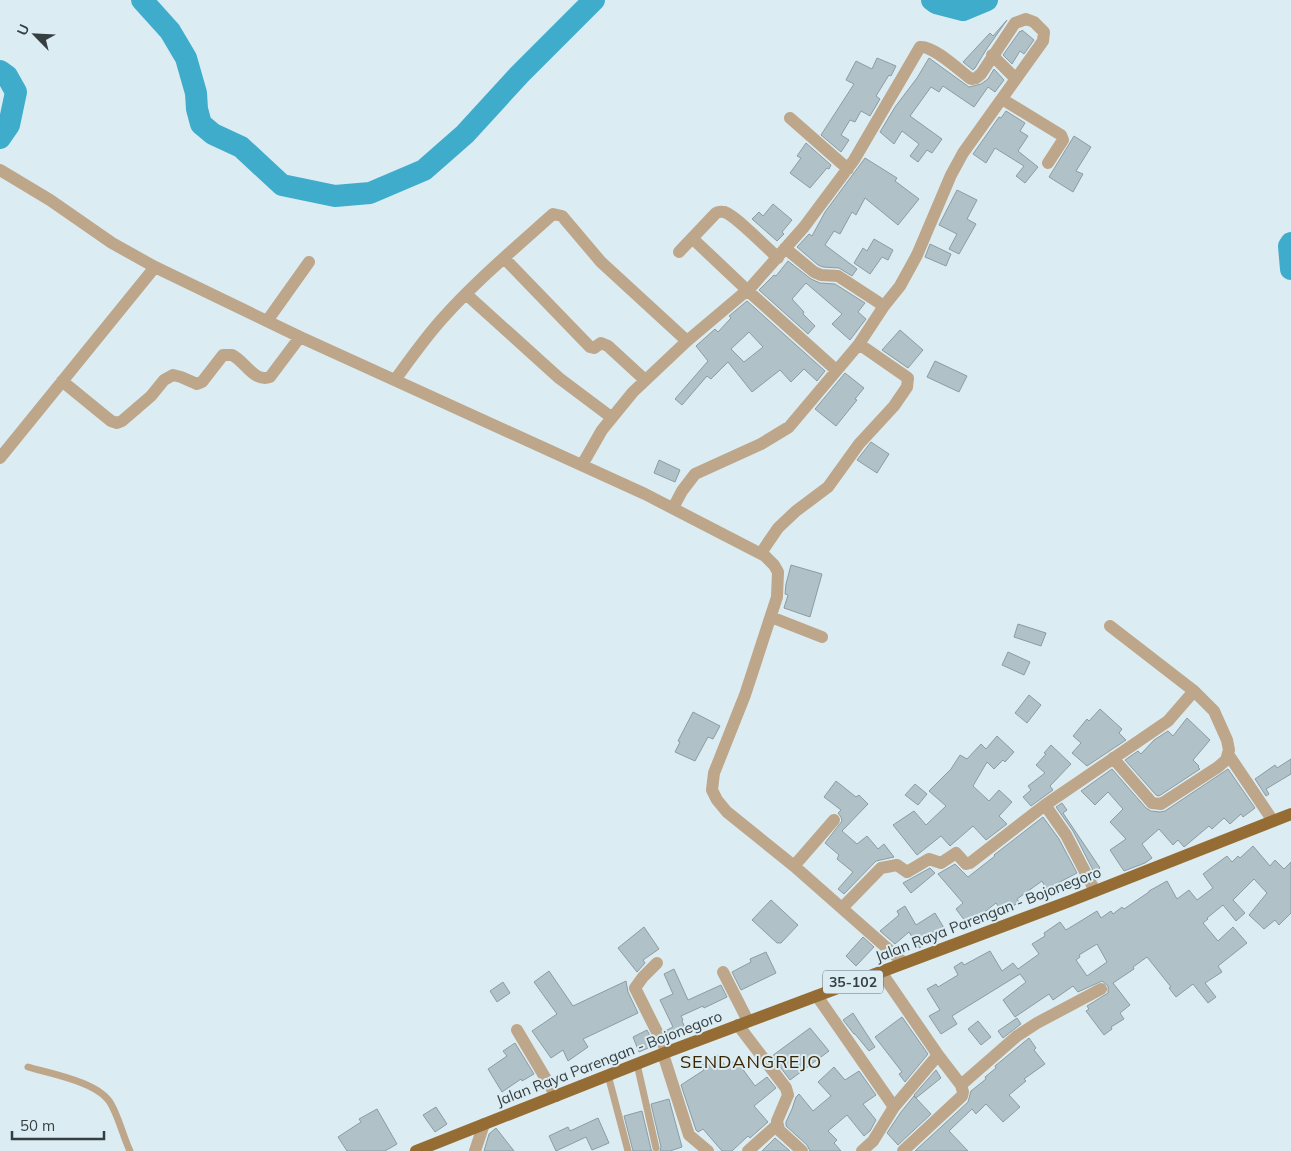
<svg xmlns="http://www.w3.org/2000/svg" width="1291" height="1151" font-family="Mulish,sans-serif">
<style>
.lines{fill:none;stroke-linecap:round;stroke-linejoin:round}
.river{stroke:#40accb;stroke-width:22}
.building{fill:#b0c2c7;stroke:#8c9ca2;fill-rule:evenodd}
.lane{stroke:#bda68a;stroke-width:7}
.street{stroke:#bda68a;stroke-width:12}
.primary{stroke:#956d34;stroke-width:12}
.labels{text-anchor:middle;dominant-baseline:central;stroke-width:4;stroke-linejoin:round;paint-order:stroke}
.shield{fill:#dbedf3;stroke:#687276;stroke-width:1}
.shield-label{font-size:14px;font-weight:bold;fill:#363e40}
.street-label{font-size:15px;fill:#363e40;stroke:#dbedf3}
.quarter-label{font-size:18px;letter-spacing:1px;fill:#3b2500;stroke:#dbedf3}
</style>
<rect width="100%" height="100%" fill="#dbedf3"/>
<g class="lines">
<path class="river" d="M142,0L170,31L186,58L196,93L197,109L201,124L213,134L241,147L282,185L335,196L370,193L424,170L465,134L519,75L594,0
M932,0L936,3L963,10L987,0
M0,71L7,76L16,92L9,125L0,138
M1291,243L1289,246L1291,269"/>
</g>
<path class="building" d="M1007,20L986,50L975,68L973,70L963,62L990,33L993,36Z
M1022,30L1034,40L1024,54L1020,51L1012,64L1003,55L1020,31L1021,32Z
M877,58L896,66L891,76L889,75L876,96L880,99L870,116L861,111L855,122L850,120L841,135L849,140L841,152L821,135L854,84L846,80L856,61L872,69Z
M929,58L969,87L981,84L988,79L994,69L1004,80L995,92L988,87L974,107L943,86L939,92L931,87L910,116L942,139L932,153L927,150L918,162L910,156L919,144L902,131L894,144L880,132L895,107L917,78Z
M1006,111L1025,123L1020,131L1028,136L1018,151L1038,167L1025,183L1016,176L1024,166L995,148L986,163L973,154L999,117L1001,118Z
M1074,136L1091,147L1076,171L1083,174L1073,192L1049,177Z
M806,143L831,165L829,169L827,168L810,188L790,173L801,158L797,156Z
M865,158L897,178L895,181L919,199L898,225L865,198L856,215L852,212L840,234L834,231L825,245L857,269L852,276L839,268L823,267L818,265L797,247L809,234L812,236L825,212Z
M957,190L977,200L967,219L976,224L959,254L949,249L957,234L939,225Z
M773,204L792,220L782,232L784,234L777,241L752,219L759,212L763,216Z
M874,239L893,250L888,260L882,257L870,274L854,263L863,248L867,251Z
M930,244L951,254L946,266L925,257Z
M788,261L811,279L820,283L835,284L865,303L858,312L866,319L850,340L832,324L842,314L806,283L792,299L804,312L803,314L815,326L808,334L759,290L774,275L776,276Z
M747,301L825,371L817,381L804,369L791,382L780,370L752,392L728,362L711,379L707,376L682,405L675,399L708,361L696,346L715,329L718,332L731,318L729,316ZM749,332L763,347L744,362L731,349Z
M900,330L923,350L908,368L882,350Z
M935,361L967,376L959,392L927,377Z
M845,373L864,388L855,399L857,400L836,426L815,409Z
M871,442L889,454L877,473L857,460Z
M659,460L680,470L675,482L654,473Z
M791,565L822,574L810,617L784,608L788,595L785,594L786,584Z
M1018,624L1046,633L1041,646L1014,637Z
M1008,652L1030,662L1024,675L1002,665Z
M1029,695L1041,705L1027,723L1015,713Z
M1100,709L1122,729L1119,733L1126,740L1087,766L1072,753L1081,743L1073,736L1087,719L1089,721Z
M693,712L720,726L713,739L708,737L695,761L675,752L680,742L678,741Z
M1187,718L1210,740L1193,760L1199,766L1198,767L1200,769L1159,796L1156,795L1125,760L1138,751L1141,754L1154,740L1168,731L1173,736Z
M997,736L1014,752L1005,762L1003,760L994,769L987,762L973,786L989,801L999,790L1012,802L999,816L1007,824L986,840L973,826L950,846L941,836L917,855L893,825L914,811L926,825L946,806L929,791L951,769L960,755L967,759L981,744L986,749Z
M1051,745L1071,764L1050,786L1053,790L1031,806L1023,797L1031,790L1028,786L1045,773L1036,765L1046,754L1044,753Z
M1291,759V774L1266,789L1269,794L1266,796L1255,779L1275,765L1277,768Z
M1112,769L1146,808L1151,811L1160,812L1165,811L1228,769L1255,808L1243,817L1241,814L1230,824L1224,818L1212,829L1209,826L1184,847L1178,840L1173,845L1159,829L1142,844L1152,858L1145,863L1124,871L1110,850L1126,839L1110,822L1123,809L1108,792L1095,805L1081,791Z
M836,781L856,797L859,795L868,804L842,831L857,844L867,836L878,849L884,844L894,857L876,861L844,894L838,889L853,872L837,859L839,855L825,843L842,821L841,817L838,813L841,810L824,797Z
M915,784L927,794L918,805L905,795Z
M1062,803L1067,810L1063,813L1100,868L1094,872L1073,831L1056,807Z
M1043,817L1059,839L1077,873L1058,883L1062,891L1051,897L1042,881L1017,899L1019,902L1003,913L996,903L968,925L956,909L963,903L938,874L955,864L968,877L995,856L994,855Z
M1253,846L1270,866L1275,860L1284,869L1291,862V913L1279,925L1275,920L1264,929L1249,915L1267,893L1254,879L1233,900L1245,913L1236,921L1223,905L1207,918L1208,919L1203,923L1218,941L1233,927L1247,943L1218,966L1222,972L1205,983L1216,997L1208,1003L1193,984L1176,997L1169,988L1171,987L1147,957L1133,967L1134,969L1113,983L1130,1005L1120,1013L1124,1019L1111,1027L1112,1029L1104,1035L1086,1011L1089,1009L1087,1006L1108,993V986L1102,981L1078,992L1073,986L1053,1000L1049,994L1015,1017L1003,1000L1026,982L1020,974L952,1016L957,1024L941,1034L929,1016L940,1010L927,989L936,984L938,987L958,975L954,967L962,962L964,965L990,951L1002,971L1013,963L1018,969L1039,954L1032,944L1045,936L1044,933L1060,922L1066,930L1097,911L1101,918L1111,911L1113,914L1122,907L1124,909L1149,892V891L1167,881L1177,899L1189,890L1197,900L1213,888L1203,874L1227,856L1232,862L1238,856L1240,858ZM1097,944L1107,962L1087,976L1076,960L1080,957L1079,955Z
M930,868L935,873L911,893L903,883Z
M771,900L798,925L781,943H777L752,920Z
M905,906L916,925L935,913L947,933L919,948L909,932L895,944L880,931L899,915L897,911Z
M644,927L659,949L643,960L645,963L637,972L618,948Z
M863,937L874,947L856,966L846,956Z
M766,952L776,973L741,990L732,972L751,962L750,959Z
M674,969L688,1000L721,985L727,997L704,1008L703,1006L681,1016L683,1020L682,1021L687,1032L670,1039L665,1031L673,1027L660,1000L673,994L664,974Z
M549,971L573,1006L626,981L628,992L638,1013L583,1039L588,1047L568,1061L563,1050L551,1058L532,1031L557,1014L534,982Z
M503,982L510,993L497,1002L490,991Z
M853,1013L875,1047L869,1051L855,1034H854L843,1020Z
M902,1017L928,1054L905,1082L899,1074L902,1072L875,1037Z
M1017,1018L1021,1024L1003,1038L998,1031Z
M978,1021L991,1037L981,1045L968,1029Z
M810,1028L829,1051L790,1080L772,1056Z
M647,1030L655,1045L639,1052L633,1037Z
M1029,1038L1036,1048L1034,1050L1045,1064L1024,1079L1026,1081L1009,1095L1020,1107L1003,1122L986,1104L976,1114L972,1109L949,1131L968,1151H915L968,1102L971,1091L986,1079L985,1077L996,1068L995,1066Z
M515,1043L534,1074L522,1081L521,1079L502,1092L488,1069L507,1056L503,1051Z
M718,1055L726,1067L736,1060L755,1086L767,1077L776,1088L754,1106L768,1122L750,1138L748,1136L732,1151H722L703,1129L698,1132L696,1130L681,1085L704,1070L701,1066Z
M834,1067L845,1080L859,1071L876,1095L863,1104L876,1120L870,1131L864,1136L847,1115L828,1131L837,1140L834,1143L841,1151H810L807,1145L786,1126V1122L792,1109L796,1097L799,1094L813,1111L831,1096L818,1082Z
M936,1070L941,1078L916,1098L914,1095Z
M914,1096L931,1114L898,1145L887,1133L901,1112Z
M669,1099L682,1147L670,1151H660L661,1147L651,1104Z
M436,1107L447,1124L435,1132L423,1115Z
M377,1109L397,1144L385,1151H347L338,1137L361,1122L359,1119Z
M642,1111L651,1149L652,1151H633L624,1116Z
M598,1118L609,1143L592,1150L586,1137L556,1151L549,1136L568,1127L570,1131Z
M496,1128L514,1151H484L489,1134Z
M775,1138L790,1151H762Z"/>
<g class="lines">
<path class="lane" d="M637,1064L656,1148
M28,1067C51,1074 99,1082 111,1104C119,1118 123,1136 130,1151
M608,1075L628,1151"/>
<path class="street" d="M992,55L1016,79
M1002,99L1061,135L1063,140L1048,163
M790,118L848,169
M0,170L50,200L112,243L155,267L300,337L645,494L765,556L774,565L778,572L777,597L745,695L714,773L712,790L717,800L727,812L794,866L904,963
M692,238L747,290L836,370
M785,248L814,272L821,275L838,276L884,306
M679,252L716,213C719,212 720,211 724,212C734,214 768,249 778,258
M504,258L590,347L594,348L601,343L608,346L645,380
M466,294L559,378L611,417
M267,321L309,262
M395,380C410,359 425,338 442,319C476,281 515,248 553,214L562,216L601,262L687,341
M62,381L111,421L117,423L122,421L151,396L164,380L173,375L181,377L197,384L202,382L223,355C224,355 231,355 232,355C245,361 254,383 270,377L300,337
M0,458L155,267
M582,465L602,430L633,392L687,341L751,287L804,227L854,160L920,47C933,45 960,71 971,79L976,78L981,74L1015,23L1026,19L1034,22L1044,32L1043,41L963,153L951,175L917,255L900,286L884,306L859,344L789,427L761,444L695,474L682,491L673,508
M761,553L778,528L796,511L828,487L859,444L894,406L907,387L908,378L859,344
M771,617L822,637
M1110,626L1194,691L1214,711L1227,740L1229,750L1226,760L1218,767L1161,804L1152,803L1113,758
M1228,754L1273,821
M1045,805L1066,835L1095,891
M794,866L834,820
M842,908L881,868L897,865L907,872L929,859L941,863L956,853L966,864L970,863L1045,805L1168,721L1194,691
M657,963L643,977L635,988L667,1052
M723,972L748,1021
M881,972L938,1055L961,1085L1017,1036L1037,1023L1101,989
M817,996L894,1107
M738,1025L786,1088L788,1095L777,1121L779,1130L802,1151
M517,1030L556,1096
M663,1054L689,1135L708,1151
M475,1151L484,1124
M748,1151L777,1125
M862,1151L873,1141L894,1107L938,1055
M903,1151L962,1096L963,1092L961,1085"/>
<path class="primary" d="M416,1151L667,1052L1070,901L1291,814"/>
</g>
<g class="labels">
<rect class="shield" x="823" y="970.5" width="60" height="23" rx="4"/>
<g class="shield-label">
<text x="853" y="982">35-102</text>
</g>
<g class="street-label">
<text transform="translate(988 914) rotate(-21)">Jalan Raya Parengan - Bojonegoro</text>
<text transform="translate(609 1058) rotate(-21)">Jalan Raya Parengan - Bojonegoro</text>
</g>
<g class="quarter-label">
<text x="751" y="1061">SENDANGREJO</text>
</g>
</g>
<g transform="translate(35 35) rotate(294)" stroke="#dbedf3" stroke-width="4" paint-order="stroke">
<path d="M0-4L9 19L0 12L-9 19Z" fill="#363e40"/>
<text y="-8" font-size="14" font-weight="bold" text-anchor="middle" fill="#363e40">U</text>
</g>
<path d="M12 1131v8h92v-8" fill="none" stroke="#363e40" stroke-width="2.5"/>
<text x="20" y="1131" font-size="15" fill="#363e40" stroke="#dbedf3" stroke-width="4" paint-order="stroke">50 m</text>
</svg>
